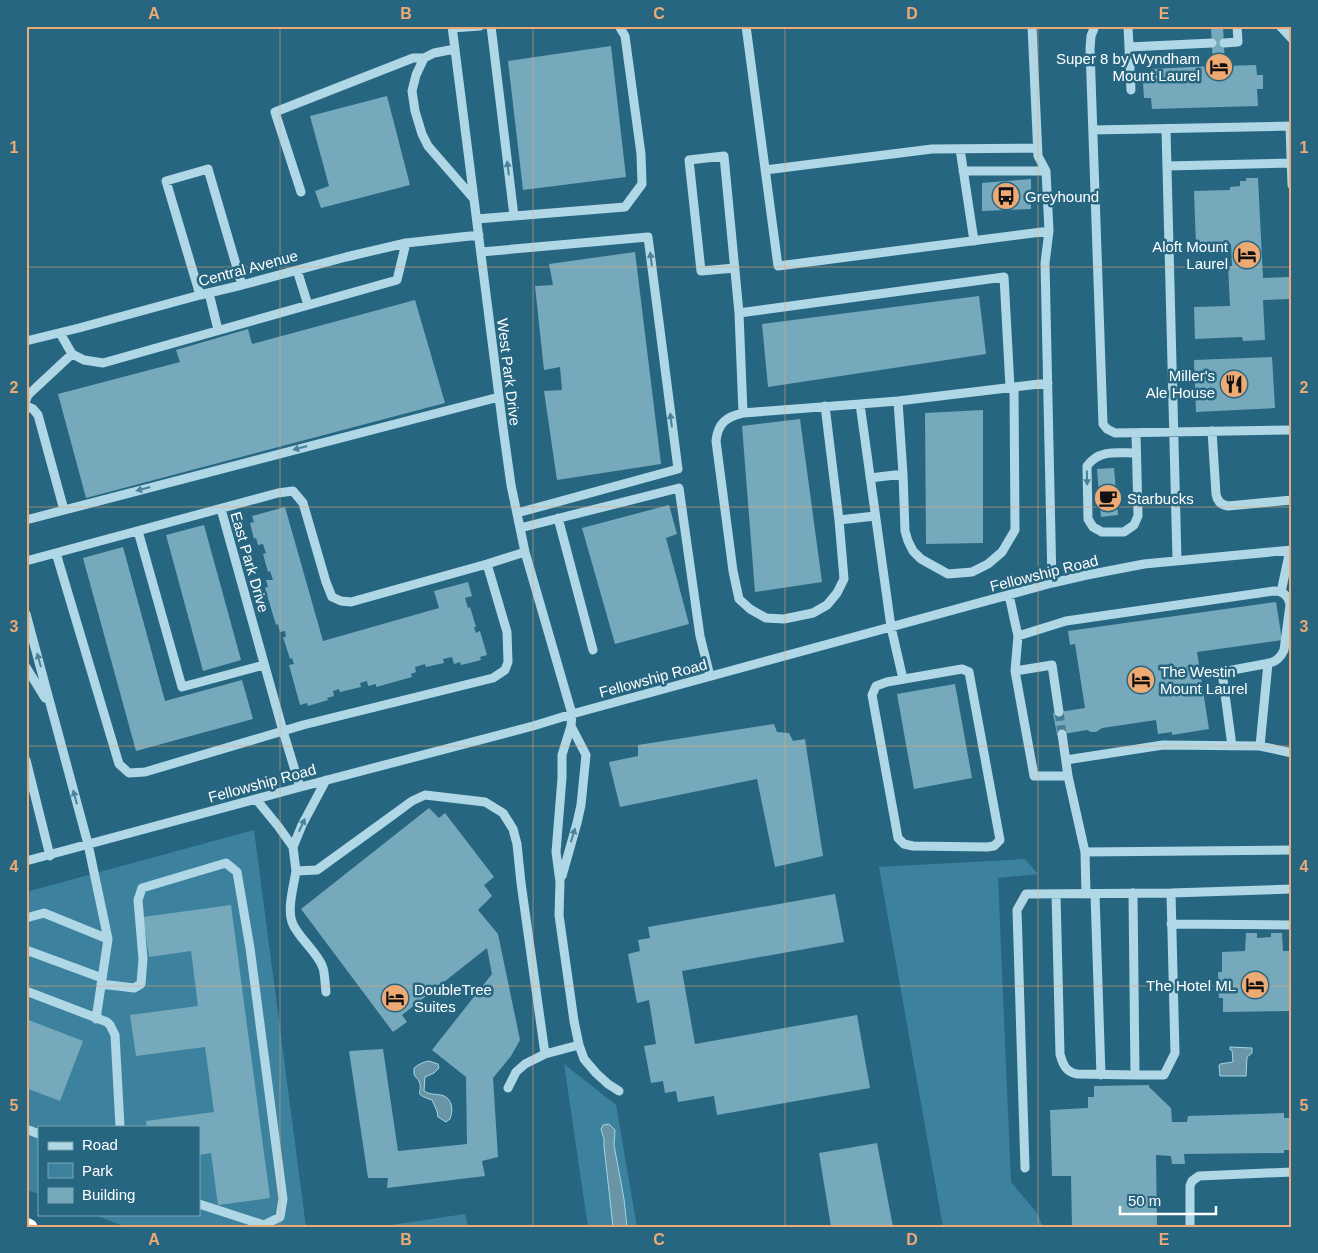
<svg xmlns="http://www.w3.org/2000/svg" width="1318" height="1253" font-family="Arial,sans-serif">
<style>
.green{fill:#3c829e}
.water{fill:#6a95a7;stroke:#a3d5e7}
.building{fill:#77a9bc}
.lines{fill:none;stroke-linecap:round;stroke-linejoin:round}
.minor-tunnel{stroke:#477d94;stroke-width:9;stroke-dasharray:9 4.5;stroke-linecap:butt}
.minor{stroke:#afd7e6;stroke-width:9}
.highway{stroke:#fff;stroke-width:15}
.oneway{fill:#49829a}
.grid{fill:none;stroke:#eeaa74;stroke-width:1;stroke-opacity:0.55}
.labels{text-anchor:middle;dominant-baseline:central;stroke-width:5;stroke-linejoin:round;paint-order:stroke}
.poi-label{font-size:15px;fill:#fff;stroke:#276681;text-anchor:end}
.street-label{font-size:15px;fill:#fff;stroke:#276681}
.neatline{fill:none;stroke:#eeaa74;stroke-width:2}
.grid-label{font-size:16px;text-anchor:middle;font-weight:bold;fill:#eeaa74}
</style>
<rect width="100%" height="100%" fill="#276681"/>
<path class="green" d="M254,830L306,1227H126L92,1214H199V1127H39V1194L26,1190V892Z
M1025,859L1038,874L998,878L1011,1182L1037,1213L1043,1227H943L879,867Z
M564,1064L616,1105L637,1227H588Z
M465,1214L468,1227H378Z"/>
<path class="water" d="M1230,1047L1252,1048V1053L1247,1057L1246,1076H1220L1219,1066L1220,1064L1233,1062L1232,1050H1230Z
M429,1061L438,1064L439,1068L434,1073L425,1077L424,1091C432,1096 437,1093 444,1096C453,1100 453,1111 450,1119L446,1122L438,1117L437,1111L432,1100C411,1093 424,1094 419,1081C418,1079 415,1077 414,1074V1068C419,1064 423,1062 429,1061Z
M609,1124L615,1130L614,1145L624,1199L627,1227H613L604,1146V1139L601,1129L603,1125Z"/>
<path class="building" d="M1211,26H1223L1225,66L1256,65L1257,75H1263V89H1257L1258,106L1152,109L1151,98H1144L1143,83H1151V69L1213,66Z
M611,46L626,177L523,190L508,61Z
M387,96L410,185L321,208L315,191L329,186L310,116Z
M1246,178H1258L1263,278L1289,277L1290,299L1263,300L1265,340L1243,341L1242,337L1195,339L1194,307L1230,306L1228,266H1232L1231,244L1196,245L1194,191L1230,190V187L1240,186V181H1246Z
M1031,179V209L982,211V183Z
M635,252L661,464L557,480L544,391L562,390L560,367L544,370L535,286L553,285L549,264Z
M979,296L986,354L768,387L762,324Z
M415,300L445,403L86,498L58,394L180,362L176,350L248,329L252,344Z
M1272,357L1275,408L1196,412L1194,360Z
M983,410V543L926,544L925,413Z
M800,419L822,582L755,592L742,426Z
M1114,468L1118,515L1101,517L1097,469Z
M669,505L677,534L666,538L689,624L615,644L582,528Z
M285,507L323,641L439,608L434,591L468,582L472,596L465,598L468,608L470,607L476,627H474L476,633L480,631L487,655L480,657L481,660L461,665L460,662L454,664L452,657L443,659L444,663L426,667L425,664L415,667L416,672L411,674L412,677L376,687V684L368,686L367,681L360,683L361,687L340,692L339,689L333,691L334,696L327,698L328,700L308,706L307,703L300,705L289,665L294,664L292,658L290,659L283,637H286L285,631L280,632L278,624L276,625L265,588L268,587L266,580H273L270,571L268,572L263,554L266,553L263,544L258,545L256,538L254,539L250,523L254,522L252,516Z
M204,525L241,660L203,671L166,535Z
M123,547L165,701L242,680L253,719L136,751L83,558Z
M1276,602L1282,640L1197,652L1209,729L1172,735V732L1158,734L1156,720L1102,728L1096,732H1091L1087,730L1057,735L1053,713L1085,708L1075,644L1070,645L1068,631Z
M955,684L972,778L914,789L897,694Z
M774,724L777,732L789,733L793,741L805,739L823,856L775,867L757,779L620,807L609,762L638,756V745Z
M429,808L439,818L445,813L494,877L484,885L492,896L478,910L498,934L520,1040L511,1056L493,1078L498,1157L482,1161L485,1176L387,1188L388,1178H368L349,1051L383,1049L398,1151L467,1144L466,1077L432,1050L492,974L487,948L402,1015L407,1022L393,1032L301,909Z
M835,894L844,942L682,971L695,1044L857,1015L870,1088L717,1115L714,1096L678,1102L676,1091L665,1093L663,1081L651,1083L644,1046L656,1044L649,1000L637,1003L628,954L640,951L638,940L650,938L648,927Z
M231,905L270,1198L218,1205L211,1153L199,1155V1127H147L146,1121L214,1112L205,1047L136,1056L130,1015L198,1006L191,951L149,957L143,917Z
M1246,933H1257V938L1271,937V933H1282L1283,951H1292V1011L1223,1012V998H1219L1218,972H1222V952L1245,951Z
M26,1019L83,1041L60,1101L26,1088Z
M1149,1085V1087L1171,1108L1172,1122H1187L1188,1116L1284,1113V1118H1292V1136H1289V1150H1284V1153L1184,1154L1185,1164H1172L1171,1156L1156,1155L1157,1226L1072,1227L1071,1176H1052L1050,1110L1088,1108V1097H1094V1086Z
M877,1143L893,1227H831L819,1153Z"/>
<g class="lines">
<path class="minor-tunnel" d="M1059,712L1062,734"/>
<path class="minor" d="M452,26L503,428L511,485L525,552L572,714L571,726L562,755V778L556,852L560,882L559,915L574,1021L579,1045L584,1059L596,1073L608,1084L619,1091
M491,26L514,216
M746,26L778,266L1049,231L1045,263L1052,583
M1032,26L1038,156L1046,171L1049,231
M1095,26L1091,36L1090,49L1103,424L1107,429L1115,433L1292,430
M1128,26L1131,90
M1280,26L1292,39
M452,28L480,26
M1224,43L1238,42L1237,26
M1129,47L1212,43
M455,49L434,53L424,58L416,75L412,91L415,111L422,134L428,146L474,199
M1290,126L1292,185
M1166,129L1177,560
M1093,130L1292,126
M960,149L974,241
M1167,166L1291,163
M765,170L932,149L1037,148
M963,171H1046
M301,192L275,112L413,58H424
M477,219L625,207L642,184L641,154L625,36L619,26
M481,252L648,237L678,469L517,513
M735,268L701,271L689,160L724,156L739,313
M297,270L308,305
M209,293L218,330
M200,295L166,181L208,169L242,285
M60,333L72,354L84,360L103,363L397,280L406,243
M26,341L79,328L200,295L242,285L346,257L406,243L479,235
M26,400L28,395L72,354
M898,401L903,474L905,531L908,541L913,551L921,559L948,574L972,572L988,564L1002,552L1015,530L1014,387
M860,404L743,413L739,313L1004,277L1010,387
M26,406L33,409L38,415L64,510
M825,406L839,520L875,516
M743,413C726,417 718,423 716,441L733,571L739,599L750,609L766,618L784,619L813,613L827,605L837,593L844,579L839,520
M1212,431L1216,494C1217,501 1221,505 1228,506L1292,500
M1136,433L1138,516L1134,525L1124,532H1102L1093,527L1088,519L1087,466C1099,449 1118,453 1136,453
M870,478L903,474
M221,509L283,731L300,787
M558,518L593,650
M26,520L499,397
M520,528L679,488L700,636L710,676
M138,531L182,687L264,665
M56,553L119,764L129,773L145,772L303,725L493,678L505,670L508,662L507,632L487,564
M26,561L278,493L293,491L303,503L326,582L332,597L341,601L351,602L487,564L525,552
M1281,592L1290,550
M1009,595L1018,636L1015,671L1034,776H1068L1085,852L1292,850
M26,614L88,844L108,939L44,913L26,918
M1018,636L1066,621L1274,591C1283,591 1289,596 1290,605L1284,650C1281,657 1277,661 1270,663L1222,672L1232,746
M1268,663L1260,746L1292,753
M26,667L45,698
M962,669L969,672L1000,840L994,846L987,847L913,846L904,844L898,838L872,695L876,686L887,682Z
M1015,671L1052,665L1059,712
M903,679L891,627L860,404L898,401L1048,383
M1062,734L1068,776
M26,760L50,856
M1066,760L1163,745L1260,746
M256,799L278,826L293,847L302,825L326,780
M293,847L296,871
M1085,852L1086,894
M26,861L293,789L533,726L572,714L1052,583L1087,575L1144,564L1292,550
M562,876L577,823L581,805L586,755L571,726
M1133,893L1135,1075H1164L1175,1053L1171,893
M1056,894L1060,1054C1063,1065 1066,1072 1077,1074L1135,1075
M1095,894L1101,1075
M1171,924L1292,925
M26,950L102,978
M101,984L134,988L141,984L143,959L138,900L142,888L226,863L237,872L250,948L283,1199L280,1217L264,1225L199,1204
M26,991L107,1022L110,1025L115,1035L120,1127
M326,992C325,984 325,975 323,968C318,952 297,937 292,922C287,908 294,885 296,871L317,870L393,815L412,801L425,795L485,802L503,813L513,829L517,844L521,883L545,1054L525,1064L516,1072L508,1088
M96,1019L108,939
M545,1054L579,1045
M26,1129L39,1134
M1025,1168L1017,910L1026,894L1171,893L1292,889
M1190,1227V1186L1192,1181L1199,1176L1292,1172"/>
<path class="highway" d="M26,1225L30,1227"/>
</g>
<defs><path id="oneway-solid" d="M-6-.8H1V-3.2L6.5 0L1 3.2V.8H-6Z" transform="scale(1.25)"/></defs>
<g class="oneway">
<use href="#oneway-solid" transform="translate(508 168) rotate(-97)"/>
<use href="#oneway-solid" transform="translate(651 259) rotate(-97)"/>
<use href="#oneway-solid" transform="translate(671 420) rotate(-97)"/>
<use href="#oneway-solid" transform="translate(300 448) rotate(165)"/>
<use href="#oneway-solid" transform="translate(1087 478) rotate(89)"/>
<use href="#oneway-solid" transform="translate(143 489) rotate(165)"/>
<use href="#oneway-solid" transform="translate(39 660) rotate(-105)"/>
<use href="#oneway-solid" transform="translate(75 797) rotate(-105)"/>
<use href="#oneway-solid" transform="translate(302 825) rotate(-65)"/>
<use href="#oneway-solid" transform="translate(573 835) rotate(-73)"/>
</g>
<path class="grid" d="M280,26V1227M533,26V1227M785,26V1227M1038,26V1227M26,267H1292M26,507H1292M26,746H1292M26,986H1292"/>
<defs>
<symbol id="hotel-disc" viewBox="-11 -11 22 22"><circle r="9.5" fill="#eeaa74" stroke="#276681"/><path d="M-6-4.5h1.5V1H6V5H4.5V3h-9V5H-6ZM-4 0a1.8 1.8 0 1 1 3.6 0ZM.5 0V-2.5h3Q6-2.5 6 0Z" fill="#111"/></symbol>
<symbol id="bus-disc" viewBox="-11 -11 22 22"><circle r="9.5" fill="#eeaa74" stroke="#276681"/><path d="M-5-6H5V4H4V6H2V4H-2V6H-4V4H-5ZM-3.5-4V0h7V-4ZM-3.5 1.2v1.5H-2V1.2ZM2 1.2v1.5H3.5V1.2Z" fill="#111"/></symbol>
<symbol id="restaurant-disc" viewBox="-11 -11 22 22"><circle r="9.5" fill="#eeaa74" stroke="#276681"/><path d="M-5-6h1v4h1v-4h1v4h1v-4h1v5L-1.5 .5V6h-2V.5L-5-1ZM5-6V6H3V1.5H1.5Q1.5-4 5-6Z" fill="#111"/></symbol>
<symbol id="cafe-disc" viewBox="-11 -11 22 22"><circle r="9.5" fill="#eeaa74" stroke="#276681"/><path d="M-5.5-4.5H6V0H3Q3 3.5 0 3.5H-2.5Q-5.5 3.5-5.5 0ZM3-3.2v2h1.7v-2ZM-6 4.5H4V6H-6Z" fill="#111"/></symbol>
</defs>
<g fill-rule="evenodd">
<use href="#hotel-disc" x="1203" y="51" width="32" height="32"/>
<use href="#bus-disc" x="990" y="180" width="32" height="32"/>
<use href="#hotel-disc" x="1231" y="239" width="32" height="32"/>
<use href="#restaurant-disc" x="1218" y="368" width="32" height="32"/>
<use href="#cafe-disc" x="1092" y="482" width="32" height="32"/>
<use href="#hotel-disc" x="1125" y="664" width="32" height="32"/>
<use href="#hotel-disc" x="1239" y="969" width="32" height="32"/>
<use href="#hotel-disc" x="379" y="982" width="32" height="32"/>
</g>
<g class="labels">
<g class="poi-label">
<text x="1200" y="58">Super 8 by Wyndham<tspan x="1200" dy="17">Mount Laurel</tspan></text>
<text x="1025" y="196" text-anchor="start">Greyhound</text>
<text x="1228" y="246">Aloft Mount<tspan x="1228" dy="17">Laurel</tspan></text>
<text x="1215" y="375">Miller's<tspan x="1215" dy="17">Ale House</tspan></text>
<text x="1127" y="498" text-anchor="start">Starbucks</text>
<text x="1160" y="671" text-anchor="start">The Westin<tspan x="1160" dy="17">Mount Laurel</tspan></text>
<text x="1236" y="985">The Hotel ML</text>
<text x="414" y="989" text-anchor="start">DoubleTree<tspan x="414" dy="17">Suites</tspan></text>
</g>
<g class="street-label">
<text transform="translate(248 268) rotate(-15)">Central Avenue</text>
<text transform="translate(509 372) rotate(83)">West Park Drive</text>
<text transform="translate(250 562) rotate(74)">East Park Drive</text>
<text transform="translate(1044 573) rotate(-14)">Fellowship Road</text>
<text transform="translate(653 678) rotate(-15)">Fellowship Road</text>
<text transform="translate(262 783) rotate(-15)">Fellowship Road</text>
</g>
</g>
<rect width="1318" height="1253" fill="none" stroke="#276681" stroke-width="55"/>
<rect x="38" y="1126" width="162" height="90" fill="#276681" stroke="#7da3b3"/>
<rect x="48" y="1142" width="25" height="8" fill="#afd7e6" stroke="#7da3b3"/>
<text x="82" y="1150" font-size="15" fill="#ffffff">Road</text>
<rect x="48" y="1163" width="25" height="15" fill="#3c829e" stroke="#7da3b3"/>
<text x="82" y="1176" font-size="15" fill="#ffffff">Park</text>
<rect x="48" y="1188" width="25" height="15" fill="#77a9bc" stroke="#7da3b3"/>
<text x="82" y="1200" font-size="15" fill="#ffffff">Building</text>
<path d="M1120 1206v8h96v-8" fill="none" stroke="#ffffff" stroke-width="2.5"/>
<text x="1128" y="1206" font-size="15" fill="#ffffff" stroke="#276681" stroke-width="4" paint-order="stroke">50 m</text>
<rect x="28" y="28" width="1262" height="1198" class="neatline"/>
<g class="grid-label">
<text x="154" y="19">A</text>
<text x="406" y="19">B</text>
<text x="659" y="19">C</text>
<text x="912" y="19">D</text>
<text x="1164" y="19">E</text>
<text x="14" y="153">1</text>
<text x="1304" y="153">1</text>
<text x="14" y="393">2</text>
<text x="1304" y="393">2</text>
<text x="14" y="632">3</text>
<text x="1304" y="632">3</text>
<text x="14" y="872">4</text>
<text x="1304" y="872">4</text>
<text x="14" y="1111">5</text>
<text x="1304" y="1111">5</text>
<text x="154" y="1245">A</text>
<text x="406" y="1245">B</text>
<text x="659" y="1245">C</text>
<text x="912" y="1245">D</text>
<text x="1164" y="1245">E</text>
</g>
</svg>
